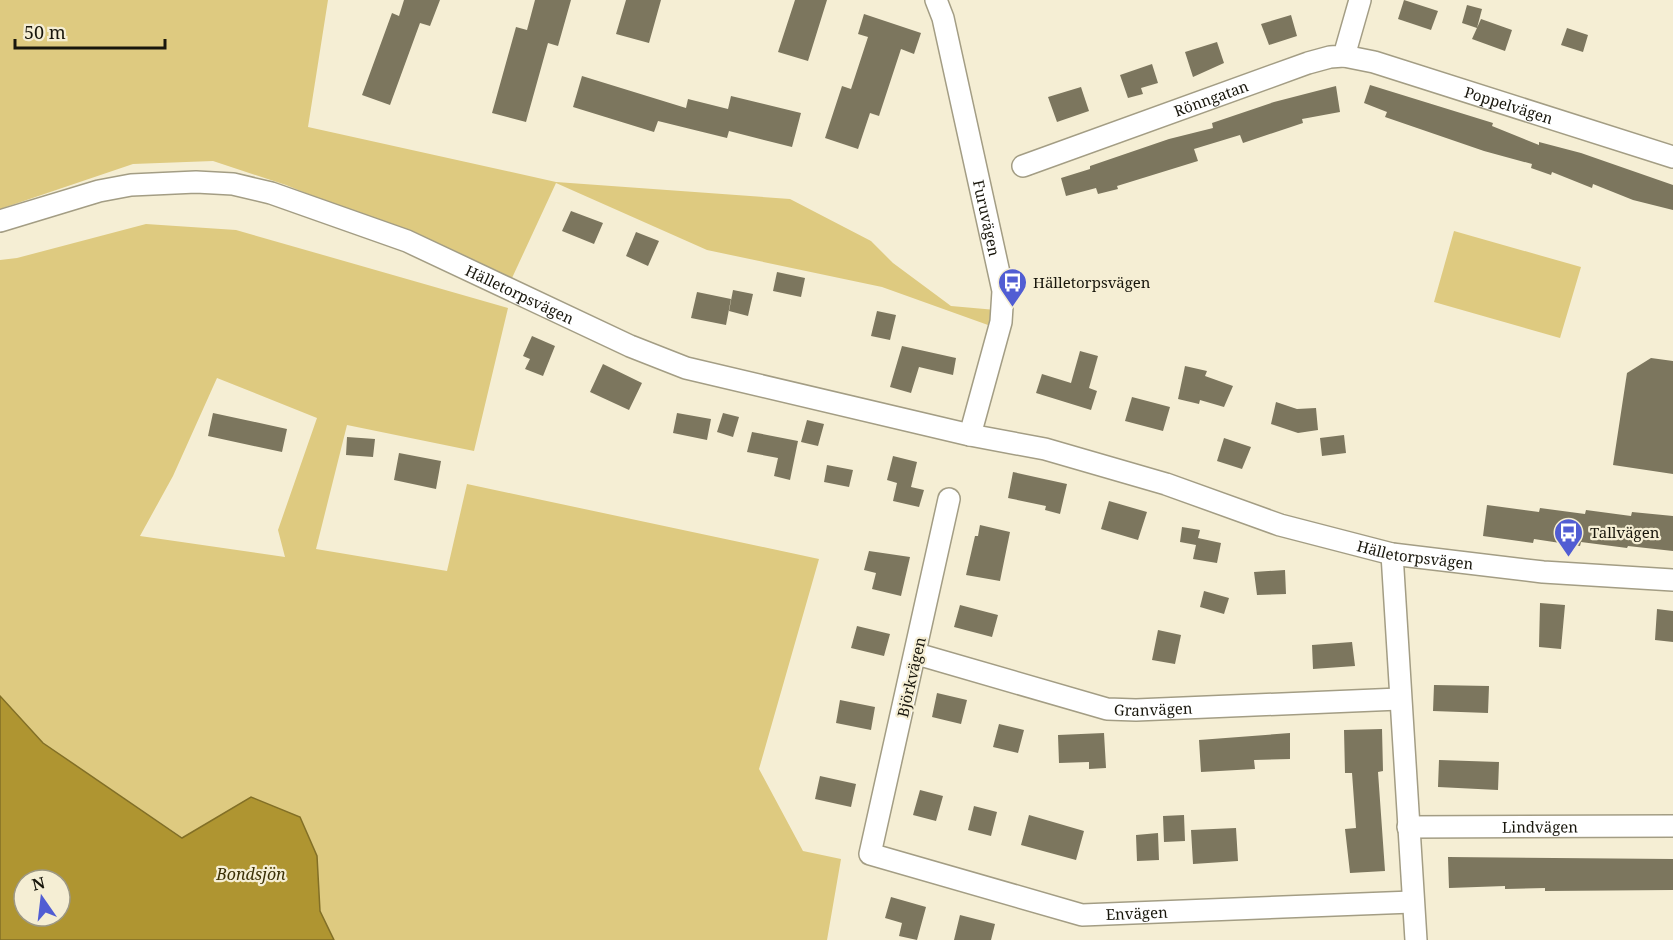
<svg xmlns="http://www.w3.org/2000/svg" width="1673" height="940" font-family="'Noto Serif',serif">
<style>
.green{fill:#deca80;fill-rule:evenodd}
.water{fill:#af9531;stroke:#826f26;stroke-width:1.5;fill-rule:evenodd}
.building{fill:#7c765e}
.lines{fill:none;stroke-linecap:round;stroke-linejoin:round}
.street-casing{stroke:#a39d84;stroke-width:24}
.street{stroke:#fff;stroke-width:21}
.labels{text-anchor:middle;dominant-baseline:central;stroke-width:4.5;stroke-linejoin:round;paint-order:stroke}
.street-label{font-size:15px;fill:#18160c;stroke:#f5eed4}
.poi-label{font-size:15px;fill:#18160c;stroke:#f5eed4;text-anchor:start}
.water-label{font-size:16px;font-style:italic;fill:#3b3005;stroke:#f5eed4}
</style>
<rect width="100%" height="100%" fill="#f5eed4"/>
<path class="green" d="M0,0H328L308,127L556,182L790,199L871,241L893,263L951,306L996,310L988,325L882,287L707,250L556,183L512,278L286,185L213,161L133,164L0,209Z
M146,224L236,230L508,308L474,451L347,425L316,549L447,571L467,484L819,559L759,769L803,851L841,859L827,940H334L320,911L317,855L251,797L183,838L43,743L0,696V260L17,258ZM217,378L317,418L278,530L285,557L140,536L173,476Z
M1454,231L1581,267L1560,338L1434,302Z"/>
<path class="water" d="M0,696L43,743L182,838L251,797L300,817L317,856L320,911L334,940H0ZM24,880H60V916H24Z"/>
<path class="building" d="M404,0H440L430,26L420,23L390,105L362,95L392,13L399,16Z
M535,0H571L558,46L548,43L526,122L492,113L516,27L527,30Z
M626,0H661L649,43L616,34Z
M795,0H827L808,61L778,52Z
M1404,0L1438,11L1431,30L1398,19Z
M1467,5L1482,9L1477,28L1462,23Z
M864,14L921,33L914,54L901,49L879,116L870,113L858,149L825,138L842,86L851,89L868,37L858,34Z
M1291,15L1297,36L1269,45L1261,24Z
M1481,19L1512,30L1505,51L1472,39Z
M1567,28L1588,35L1583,52L1561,45Z
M1217,42L1224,63L1193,77L1185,52Z
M1152,64L1158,83L1141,88L1143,94L1128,98L1120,75Z
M582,76L686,108L688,99L728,109L731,96L801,113L792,147L729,131L727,138L658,121L654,132L573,107Z
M1370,85L1493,123L1492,126L1539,145V142L1581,153L1673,185V210L1633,200L1593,184L1592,188L1552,172L1551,175L1531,168L1532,164L1484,151L1385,117L1387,112L1364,103Z
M1336,86L1340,112L1302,119L1303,123L1243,143L1240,135L1194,149L1198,161L1117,186L1118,189L1098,194L1096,188L1066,196L1061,178L1090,169V166L1169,139L1213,128L1212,123L1274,102Z
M1081,87L1089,111L1057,122L1048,97Z
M571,211L603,223L594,244L562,231Z
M636,232L659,241L648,266L626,256Z
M777,272L805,278L801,297L773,291Z
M733,290L753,294L748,316L729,311Z
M697,292L731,299L726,325L691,318Z
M877,311L896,315L890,340L871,336Z
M532,336L555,346L543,376L525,369L530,359L523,356Z
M902,346L956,358L953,375L919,367L911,393L890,387Z
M1080,351L1098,356L1089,388L1097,391L1091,410L1036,393L1042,374L1071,383Z
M1651,358L1673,361V474L1613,465L1627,373Z
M603,364L642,383L629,410L590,392Z
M1185,366L1207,371L1205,376L1233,386L1224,407L1200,400L1199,404L1178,399Z
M1132,397L1170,407L1163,431L1125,421Z
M1276,402L1297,409L1316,408L1318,430L1298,433L1271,424Z
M213,413L287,429L282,452L208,436Z
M677,413L711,419L707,440L673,433Z
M723,413L739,417L733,437L717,432Z
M807,420L824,424L818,446L801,442Z
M752,432L798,441L790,480L774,476L778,458L747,452Z
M1344,435L1346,453L1322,456L1320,438Z
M347,437L375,439L373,457L346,455Z
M1224,438L1251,447L1242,469L1217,461Z
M399,453L441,461L436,489L394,480Z
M893,456L917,462L911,487L924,490L919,507L893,501L897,483L887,480Z
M827,465L853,470L849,487L824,482Z
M1013,472L1067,484L1060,514L1045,510L1046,506L1008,498Z
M1109,501L1147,512L1138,540L1101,529Z
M1487,505L1539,512L1540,508L1585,514L1586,510L1631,516L1632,512L1673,516V551L1628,546L1627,548L1581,542L1580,546L1534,539L1533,543L1483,536Z
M980,525L1010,532L1000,581L966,575L975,536H978Z
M1182,527L1200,530L1198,538L1221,543L1217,563L1193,559L1196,545L1180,542Z
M869,551L910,557L901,596L872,589L876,573L864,570Z
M1285,570L1286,594L1257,595L1254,572Z
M1204,591L1229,598L1224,614L1200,607Z
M1540,603L1565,605L1561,649L1539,647Z
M960,605L998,615L992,637L954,627Z
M1657,609L1673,611V642L1655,640Z
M857,626L890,634L884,656L851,648Z
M1158,630L1181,635L1175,664L1152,660Z
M1352,642L1355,666L1313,669L1312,645Z
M1434,685L1489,686L1488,713L1433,711Z
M937,693L967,700L961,724L932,717Z
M840,700L875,707L871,730L836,723Z
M999,724L1024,730L1018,753L993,747Z
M1382,729L1383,771L1378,772L1385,871L1350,873L1345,829L1356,828L1352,773H1345L1344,730Z
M1104,733L1106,768L1089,769V762L1059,763L1058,735Z
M1290,733V759L1254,760L1255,769L1201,772L1199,740Z
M1439,760L1499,762L1498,790L1438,787Z
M820,776L856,784L851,807L815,799Z
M920,790L943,796L936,821L913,815Z
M974,806L997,812L991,836L968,830Z
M1029,815L1084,831L1076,860L1021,845Z
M1184,815L1185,841L1164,842L1163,816Z
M1236,828L1238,861L1193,864L1191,830Z
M1158,833L1159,860L1137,861L1136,835Z
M1448,857L1673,859V890L1545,891V888L1505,889V886L1449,888Z
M891,897L926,907L917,940L899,936L902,923L885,918Z
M960,915L995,924L991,940H954Z"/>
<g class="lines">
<defs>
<g id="street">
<path id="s1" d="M936,0L943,18L1003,291L1001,322L970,435"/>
<path id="s2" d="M1344,56L1374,62L1673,157"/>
<path id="s3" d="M1023,166L1308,63L1330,57L1344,56L1360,0"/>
<path id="s4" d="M0,221L99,191L131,185L196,182L233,184L271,193L407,241L630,346L686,368L970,435L1045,449L1166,484L1280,525L1392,554L1543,572L1673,580"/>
<path id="s5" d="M949,499L870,854L1082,915L1412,902"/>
<path d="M1392,554L1416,940"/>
<path id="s6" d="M917,654L1107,709L1136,710L1399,699"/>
<path id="s7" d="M1408,827L1673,826"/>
</g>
</defs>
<use href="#street" class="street-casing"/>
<use href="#street" class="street"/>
</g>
<defs>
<symbol id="bus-pin" viewBox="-11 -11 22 30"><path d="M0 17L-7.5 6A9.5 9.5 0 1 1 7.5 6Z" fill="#515dd3" stroke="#f5eed4"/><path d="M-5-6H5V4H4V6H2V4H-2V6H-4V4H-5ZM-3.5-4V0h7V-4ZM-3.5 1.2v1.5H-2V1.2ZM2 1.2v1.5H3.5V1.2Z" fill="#fff"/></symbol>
</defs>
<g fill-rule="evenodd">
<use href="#bus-pin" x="996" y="266" width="33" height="45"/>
<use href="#bus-pin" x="1552" y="516" width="33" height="45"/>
</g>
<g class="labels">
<g class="street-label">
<text stroke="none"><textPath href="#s3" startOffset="200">Rönngatan</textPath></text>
<text stroke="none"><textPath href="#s2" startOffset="172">Poppelvägen</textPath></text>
<text stroke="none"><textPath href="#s1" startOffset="224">Furuvägen</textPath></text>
<text stroke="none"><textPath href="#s4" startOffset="546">Hälletorpsvägen</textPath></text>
<text stroke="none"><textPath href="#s4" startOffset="1482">Hälletorpsvägen</textPath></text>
<text transform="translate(911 677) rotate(-77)">Björkvägen</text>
<text stroke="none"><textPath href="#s6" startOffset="244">Granvägen</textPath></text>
<text stroke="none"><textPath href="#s7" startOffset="132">Lindvägen</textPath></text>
<text stroke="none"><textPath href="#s5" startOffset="639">Envägen</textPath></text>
</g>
<g class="poi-label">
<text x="1033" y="282">Hälletorpsvägen</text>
<text x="1590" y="532">Tallvägen</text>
</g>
<g class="water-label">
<text x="251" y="874">Bondsjön</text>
</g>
</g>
<g transform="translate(42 898) rotate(346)"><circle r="28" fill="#f5eed4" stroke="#9d9884" stroke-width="1.5"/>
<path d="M0-4.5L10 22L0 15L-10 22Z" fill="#515dd3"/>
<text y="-9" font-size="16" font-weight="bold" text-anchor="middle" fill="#18160c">N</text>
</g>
<path d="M15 39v9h150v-9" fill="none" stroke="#18160c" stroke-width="3"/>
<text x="24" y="39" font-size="18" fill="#18160c" stroke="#f5eed4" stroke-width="4.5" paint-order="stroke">50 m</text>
</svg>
